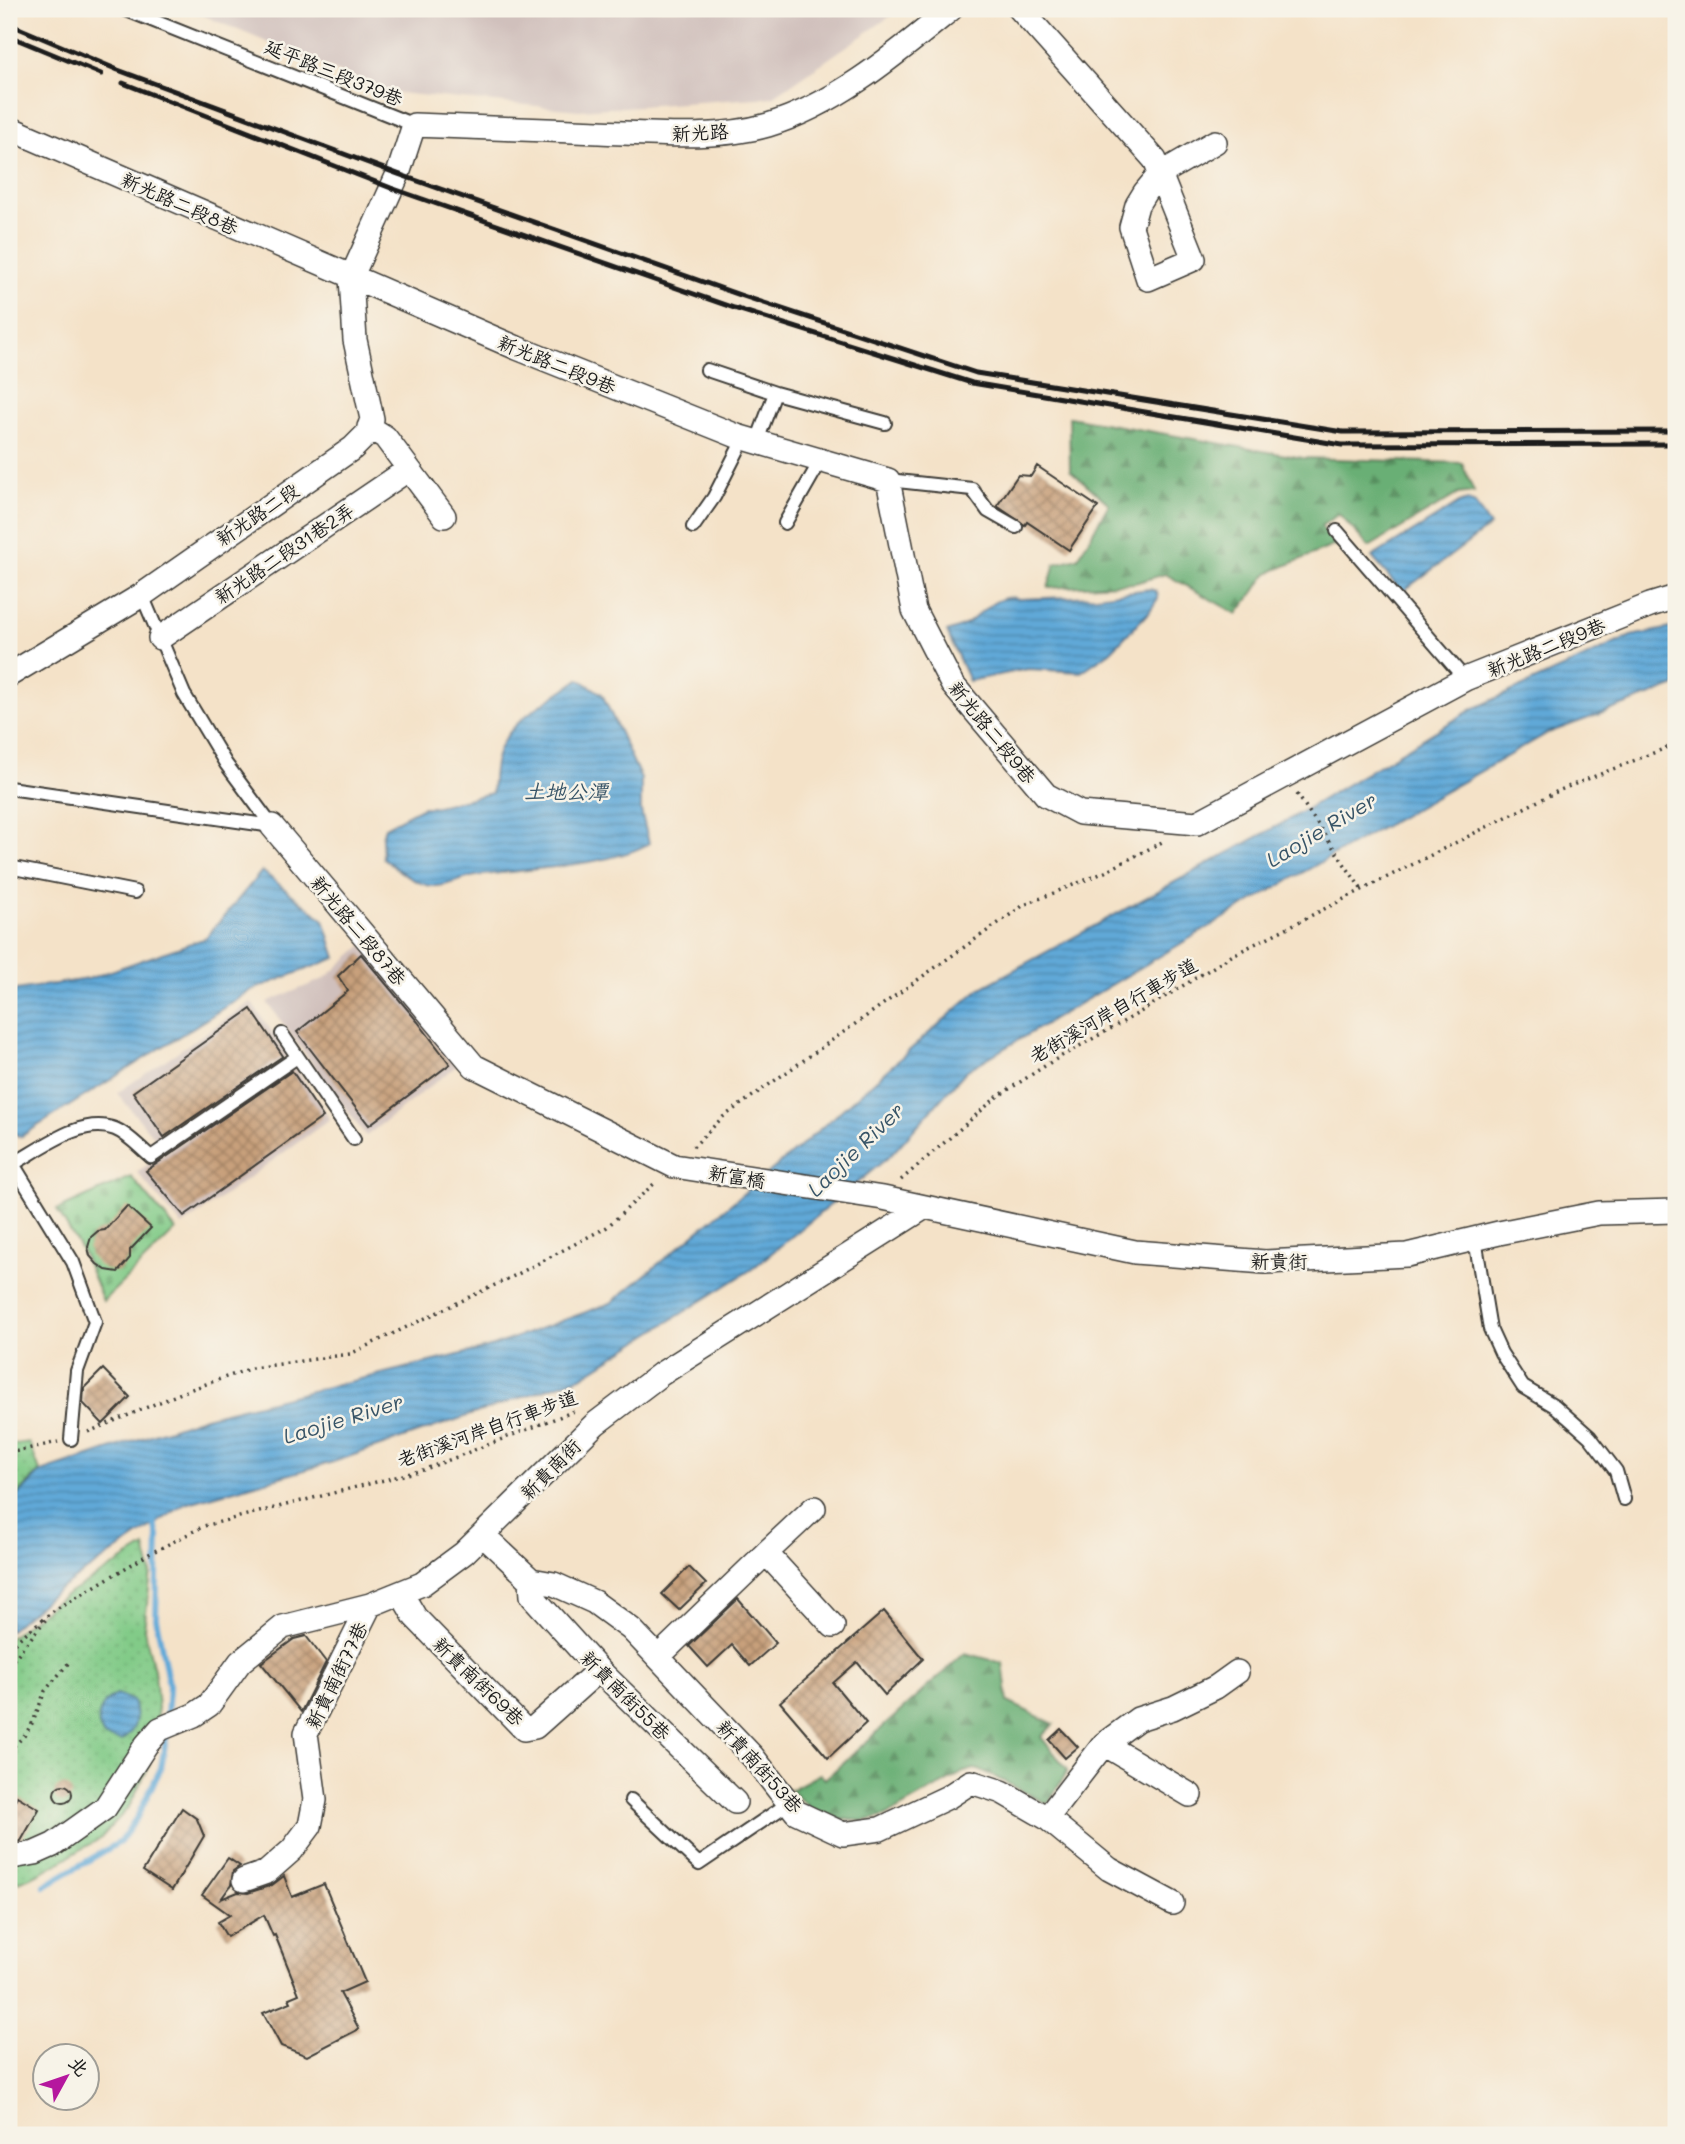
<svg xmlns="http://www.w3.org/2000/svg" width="1685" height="2144" font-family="Mali,'LXGW WenKai TC',sans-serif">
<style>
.industrial{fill:#d0c0bc}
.grass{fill:url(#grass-dots);stroke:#4f7452;stroke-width:2}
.forest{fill:url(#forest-firs);stroke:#426648;stroke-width:2}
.cemetery{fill:url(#cemetery-stones);stroke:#4f7452;stroke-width:2}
.water{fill:url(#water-rules);stroke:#3e627a;stroke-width:2}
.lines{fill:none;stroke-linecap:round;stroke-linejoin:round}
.stream{stroke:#60a9d8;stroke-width:6}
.building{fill:url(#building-cross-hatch)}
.lane-casing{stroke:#3c3a36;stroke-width:16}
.street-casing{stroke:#3c3a36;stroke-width:26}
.path{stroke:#3c3a36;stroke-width:3.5;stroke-dasharray:2 5;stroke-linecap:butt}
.lane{stroke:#fff;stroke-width:12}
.street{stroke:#fff;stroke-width:23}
.rail{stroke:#1c1c1c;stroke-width:5}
.labels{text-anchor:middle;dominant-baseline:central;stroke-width:5;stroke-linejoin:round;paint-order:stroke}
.street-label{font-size:19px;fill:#1c1c1c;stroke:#f7f3e8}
.water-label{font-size:21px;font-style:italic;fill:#375467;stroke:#f7f3e8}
</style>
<defs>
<pattern id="grass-dots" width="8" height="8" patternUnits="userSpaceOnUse" patternTransform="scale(1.75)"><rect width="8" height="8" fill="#82cb88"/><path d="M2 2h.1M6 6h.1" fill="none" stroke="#70ae75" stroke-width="1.8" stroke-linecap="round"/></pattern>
<pattern id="forest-firs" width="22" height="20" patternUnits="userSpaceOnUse" patternTransform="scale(1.75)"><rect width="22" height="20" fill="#69af74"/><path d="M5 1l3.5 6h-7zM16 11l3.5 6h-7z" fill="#568e5e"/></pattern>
<pattern id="cemetery-stones" width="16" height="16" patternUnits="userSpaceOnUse" patternTransform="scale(1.75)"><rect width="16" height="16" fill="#82cb88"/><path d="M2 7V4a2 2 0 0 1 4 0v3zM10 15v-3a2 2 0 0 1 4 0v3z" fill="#70ae75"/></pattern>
<pattern id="water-rules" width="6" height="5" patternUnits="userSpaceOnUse" patternTransform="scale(1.75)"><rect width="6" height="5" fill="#60a9d8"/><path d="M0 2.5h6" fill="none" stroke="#4e89ae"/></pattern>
<pattern id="building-cross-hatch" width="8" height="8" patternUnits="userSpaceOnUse" patternTransform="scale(1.75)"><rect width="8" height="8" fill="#c8a07b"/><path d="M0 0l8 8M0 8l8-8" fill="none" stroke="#a28264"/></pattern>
</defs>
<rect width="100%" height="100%" fill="#f7f3e8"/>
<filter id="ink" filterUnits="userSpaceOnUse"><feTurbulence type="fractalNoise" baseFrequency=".0143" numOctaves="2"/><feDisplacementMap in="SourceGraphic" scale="14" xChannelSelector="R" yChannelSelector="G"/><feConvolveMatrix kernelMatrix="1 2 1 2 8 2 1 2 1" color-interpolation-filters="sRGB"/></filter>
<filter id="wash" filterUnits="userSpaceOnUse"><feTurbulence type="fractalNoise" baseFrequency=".00686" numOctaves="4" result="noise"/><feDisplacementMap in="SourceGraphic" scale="28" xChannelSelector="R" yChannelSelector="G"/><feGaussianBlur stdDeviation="1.57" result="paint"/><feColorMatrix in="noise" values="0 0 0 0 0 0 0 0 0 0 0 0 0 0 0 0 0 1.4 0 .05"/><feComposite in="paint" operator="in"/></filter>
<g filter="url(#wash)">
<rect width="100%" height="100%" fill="#f4e2c8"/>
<path class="industrial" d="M188,9H901L773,97L579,110L386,92Z
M363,945L460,1063L366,1136L267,1002L324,979Z
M251,1002L288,1055L159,1143L117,1093Z
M294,1066L330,1119L182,1226L137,1172Z"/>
<path class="grass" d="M29,1442L40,1471L9,1503V1445Z
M145,1547L151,1572L144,1629L155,1674L158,1708L149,1766L129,1807L101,1838L42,1872L19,1882L9,1881V1638L55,1602Z"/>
<path class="forest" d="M1069,417L1303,458L1462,463L1474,492L1458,494L1369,547L1339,514L1321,526L1335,545L1268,573L1237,614L1165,574L1135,583L1048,588L1055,564L1078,558L1109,504L1070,470Z
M965,1653L1003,1663L1008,1702L1054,1724L1041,1737L1068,1770L1048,1804L985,1772L975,1769L964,1772L886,1816L863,1821L841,1819L811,1809L790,1790L820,1774L825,1779Z"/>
<path class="cemetery" d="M131,1177L176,1230L103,1301L83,1253L57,1210Z"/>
<path class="water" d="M1468,500L1475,504L1490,526L1402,592L1372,557L1461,502Z
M1150,589L1157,592L1158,598L1149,612L1110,652L1081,672L1028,669L969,681L947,632C954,629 963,627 968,623C982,612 1000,592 1019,599L1096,596Z
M1676,627V686L1548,733L1258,898L966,1071L891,1155L752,1269L581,1377L333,1462L185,1504L50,1596L9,1631V1505L41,1472L205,1417L487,1348L611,1303L802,1145L979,989L1283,823L1471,710L1631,636Z
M579,679L602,694L641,779V811L649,843C614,866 520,869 476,876C462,878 447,887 434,886C417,886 395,868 383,858L382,838L385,827L423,807H433L492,793C493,782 493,769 496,759C506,719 549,702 579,679Z
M262,871L324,920L336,958L252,990L20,1137L9,1130V991L88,979L206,938Z
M117,1694L133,1701C138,1720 137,1730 121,1741L105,1737C92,1722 100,1702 117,1694Z"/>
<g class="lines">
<path class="stream" d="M153,1518L158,1536L156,1618L169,1686L167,1719
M44,1886L120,1842L137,1817L161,1768L167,1733"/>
</g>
<g id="blocks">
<path class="building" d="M1037,466L1098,507L1069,550L1027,522L1025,525L997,506L1018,475L1031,476Z
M361,954L418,1022L450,1064L369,1125L297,1032L348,991L338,976Z
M251,1009L283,1056L164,1137L133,1092Z
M292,1071L323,1117L184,1216L146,1171Z
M127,1206L151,1228L130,1250V1258L118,1272L106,1270L97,1264L90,1256L88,1247L91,1237L98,1231L105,1230Z
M103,1369L130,1397L103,1424L83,1403L84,1388Z
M689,1567L706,1584L679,1610L662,1594Z
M738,1599L776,1643L750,1666L732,1645L708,1667L689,1646Z
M884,1611L923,1659L885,1695L857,1662L833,1683L866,1723L828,1758L780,1702Z
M306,1636L326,1662L301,1712L261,1663L294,1639Z
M1061,1729L1078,1747L1065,1758L1049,1740Z
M54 1794a9 9 0 1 1 18 0a9 9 0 1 1-18 0Z
M17,1796L39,1809L21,1841L18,1842L9,1840V1812Z
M182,1808L197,1819L204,1836L172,1890L143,1871Z
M228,1858L240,1866L233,1871L231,1885L221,1899L238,1892L248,1893L272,1885L284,1876L292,1897L324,1884L365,1982L340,1993L359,2029L307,2056L281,2046L263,2013L291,2002L289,1998L299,1994L275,1935L273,1936L264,1915L227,1937L218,1922L230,1915L202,1895Z"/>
</g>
</g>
<g filter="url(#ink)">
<use href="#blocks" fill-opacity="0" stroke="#3c3a36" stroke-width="2"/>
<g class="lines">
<defs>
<path id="lane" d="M124,9L414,125
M707,370L775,393
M757,441L775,393L885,423
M888,480L972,489L988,511L1016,527
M785,523L821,460
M693,527L714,497L744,438
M1337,531L1465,679
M142,595L184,694L226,764L272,826
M9,788L272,826
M9,867L135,892
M282,1034L354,1139
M9,1161L13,1164C42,1148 82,1116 115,1129C128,1134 140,1148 151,1157L297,1057
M13,1164L73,1262L95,1322L77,1371L71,1439
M1475,1239L1490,1329L1501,1353L1523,1387L1555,1406L1590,1437L1616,1471L1624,1499
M631,1800L699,1864L789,1803"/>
<path id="street" d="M1020,9L1155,160L1160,174L1194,259L1148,279L1131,227L1137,205L1145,192L1160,174L1215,142
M9,128L517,348L737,436L888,480L914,610L952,684L1046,795L1080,813L1197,823L1465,679L1650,605L1676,597
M369,427L385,437L444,516
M160,638L409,469
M9,675L142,595L353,448L367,434L372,419L355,340L351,278L398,174L414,125C475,127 537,130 599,132C653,134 716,140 768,125C836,105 897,53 951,9
M272,826L474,1066L674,1166L883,1198L1135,1252L1265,1262L1407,1255L1499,1233L1599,1213L1676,1211
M483,1535L531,1580L554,1584L594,1602L631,1629L753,1757L796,1812L843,1834L880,1829L948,1797L971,1782L1002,1792L1047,1818L1109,1869L1172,1903
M766,1553L814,1508
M531,1580L532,1596L599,1670L735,1802
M401,1593L415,1617L524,1729L535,1727L599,1670
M658,1657L766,1553L833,1626
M1104,1744L1190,1795
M1047,1818L1104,1744L1138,1719L1173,1708L1216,1687L1237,1672
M9,1854L18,1856L35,1853L53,1845L105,1808L146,1745L160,1729L194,1715L209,1705L240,1662L283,1627L370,1605L422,1584L464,1553L595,1424L661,1374L925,1207
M244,1880L267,1872L292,1850L310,1826L315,1800L306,1733L370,1605"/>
</defs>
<use href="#lane" class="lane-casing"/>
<use href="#street" class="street-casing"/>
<path class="path" d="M1297,794L1362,890
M693,1147L723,1117L1024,905L1105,872L1162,842
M901,1180L997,1097L1051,1062L1137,1014L1233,955L1560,790L1676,744
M88,1432L186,1391L252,1368L350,1354L516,1275L607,1227L657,1181
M9,1453L58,1442
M9,1647L53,1611L149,1554L204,1526L423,1470L577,1410
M9,1665L47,1618
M9,1751L24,1736L33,1722L45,1691L71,1660"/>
<use href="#lane" class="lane"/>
<use href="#street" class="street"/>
<path class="rail" d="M9,24L118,70L398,174L740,295L976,373L1343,432L1676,431
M9,36L101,74
M123,83L391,188L734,308L972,383L1342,445L1676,444"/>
</g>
</g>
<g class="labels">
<g class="street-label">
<text transform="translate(334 72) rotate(22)">延平路三段379巷</text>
<text transform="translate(700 132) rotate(-3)">新光路</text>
<text transform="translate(180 203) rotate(24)">新光路二段8巷</text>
<text transform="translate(557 364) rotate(22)">新光路二段9巷</text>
<text transform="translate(257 514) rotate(-34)">新光路二段</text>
<text transform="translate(284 553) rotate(-34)">新光路二段31巷2弄</text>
<text transform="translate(1546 647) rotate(-22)">新光路二段9巷</text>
<text transform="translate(993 732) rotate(51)">新光路二段9巷</text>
<text transform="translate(359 930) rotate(50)">新光路二段87巷</text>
<text transform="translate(1113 1010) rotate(-30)">老街溪河岸自行車步道</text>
<text transform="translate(737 1176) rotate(9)">新富橋</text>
<text x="1279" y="1260">新貴街</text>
<text transform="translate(487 1428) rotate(-20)">老街溪河岸自行車步道</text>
<text transform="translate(550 1469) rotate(-45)">新貴南街</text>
<text transform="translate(336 1675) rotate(-64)">新貴南街77巷</text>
<text transform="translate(479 1681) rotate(44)">新貴南街69巷</text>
<text transform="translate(626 1695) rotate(45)">新貴南街55巷</text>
<text transform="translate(760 1766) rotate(48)">新貴南街53巷</text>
</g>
<g class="water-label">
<text x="566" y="790">土地公潭</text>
<text transform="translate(1321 829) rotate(-31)">Laojie River</text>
<text transform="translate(855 1149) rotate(-44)">Laojie River</text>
<text transform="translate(343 1418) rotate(-17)">Laojie River</text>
</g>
</g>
<rect width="1685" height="2144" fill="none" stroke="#f7f3e8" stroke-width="35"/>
<g transform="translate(66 2077) rotate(50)"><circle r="33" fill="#f7f3e8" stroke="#9f9d96" stroke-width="2"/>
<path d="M0-5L12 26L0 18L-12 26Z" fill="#b5179e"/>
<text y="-10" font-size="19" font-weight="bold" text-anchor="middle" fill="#1c1c1c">北</text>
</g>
</svg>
